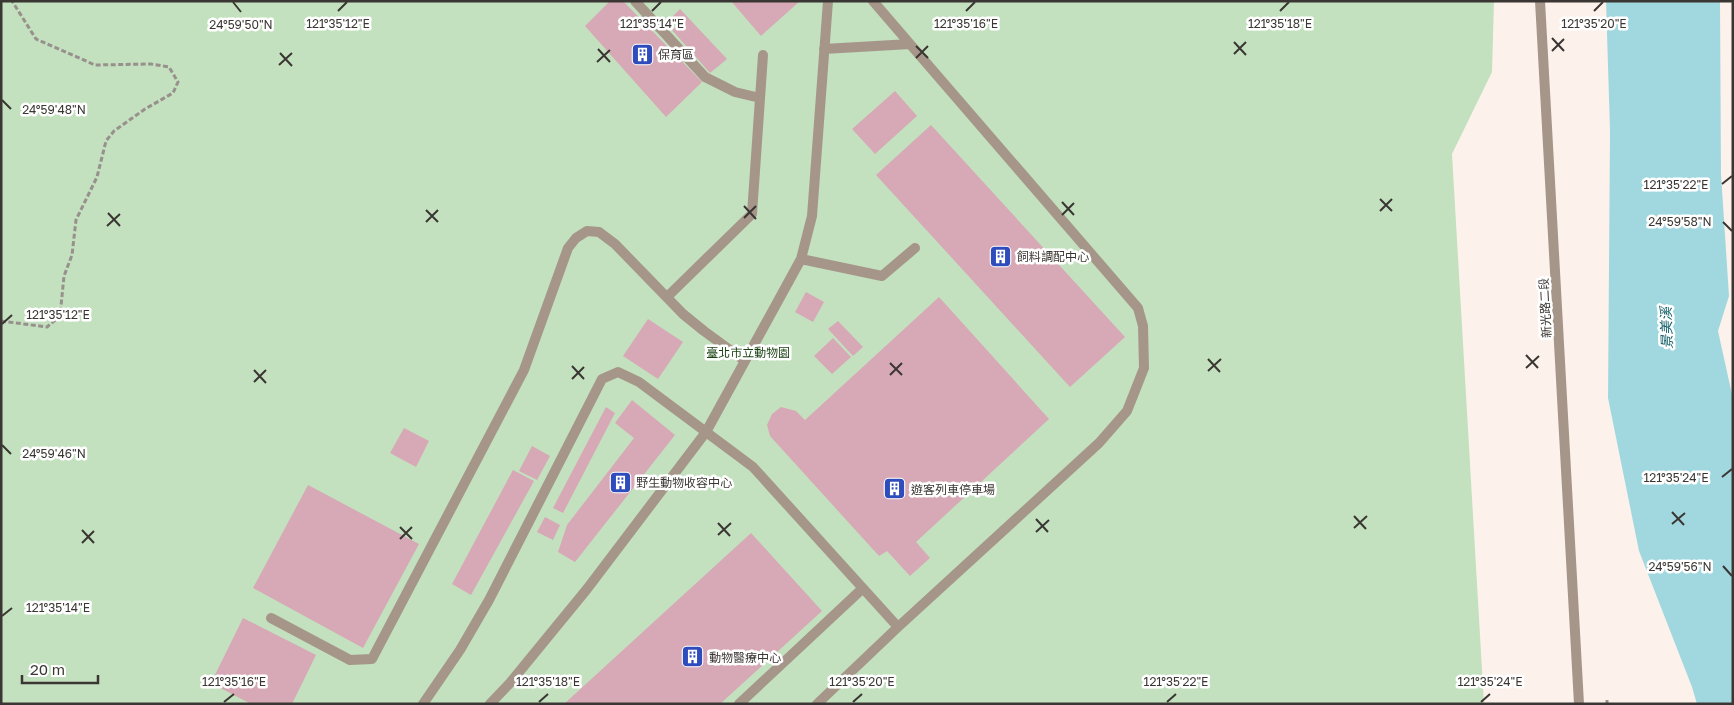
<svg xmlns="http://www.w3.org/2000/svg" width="1734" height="705" font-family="'Golos Text','Noto Sans TC',sans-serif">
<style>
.green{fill:#c3e1be}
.water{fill:#a1d8e0}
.building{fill:#d7a8b6}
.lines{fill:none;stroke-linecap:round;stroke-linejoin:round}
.path{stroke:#98908c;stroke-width:3;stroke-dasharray:5 2.5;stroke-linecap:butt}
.service{stroke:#a6968a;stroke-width:10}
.tertiary{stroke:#a6968a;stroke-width:10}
.ticks{fill:none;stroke:#3a3633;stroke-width:2}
.labels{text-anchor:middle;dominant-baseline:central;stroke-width:5;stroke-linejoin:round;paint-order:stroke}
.poi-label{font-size:12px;fill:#3a3633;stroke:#fff;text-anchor:start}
.street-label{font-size:12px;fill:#3a3633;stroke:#fff}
.park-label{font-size:12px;fill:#173f0f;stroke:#fff}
.water-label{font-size:14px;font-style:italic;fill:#145f68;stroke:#fff}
.ticks-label{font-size:12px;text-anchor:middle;fill:#3a3633;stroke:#fff;stroke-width:5;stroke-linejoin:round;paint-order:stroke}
</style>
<rect width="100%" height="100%" fill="#fdf2eb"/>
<path class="green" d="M1,1H1494L1492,72L1452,154L1484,704H1Z"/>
<path class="water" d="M1606,1H1720L1721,174L1729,296L1718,331L1733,399V704H1697L1692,687L1639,551L1608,398L1610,131Z"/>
<path class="building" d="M610,1H623L702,82L666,117L585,26Z
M731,1H800L761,36Z
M680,9L727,59L710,73L672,30L678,25L671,18Z
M895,91L917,116L875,154L852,129Z
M931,125L1125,337L1070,387L876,175Z
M806,292L824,302L813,322L795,312Z
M939,297L1049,419L916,542L930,558L910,576L887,551L879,556L770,436L767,425L772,414L781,407L796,411L805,420Z
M648,319L683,342L658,379L623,356Z
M838,321L863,347L853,356L828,329Z
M833,338L851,357L832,374L814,356Z
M632,400L675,435L575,562L558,552L567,525L634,438L615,423Z
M606,407L615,413L563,513L553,508Z
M404,428L429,441L416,467L390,453Z
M532,446L550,456L537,480L519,471Z
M513,470L534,481L471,595L452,584Z
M308,485L419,544L363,648L253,588Z
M545,517L560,525L553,540L537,532Z
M751,533L822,611L720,704H564Z
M243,618L316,655L292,704H251L211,683Z"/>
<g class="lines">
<path class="path" d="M1,321L47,327L60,316L64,276L72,255L76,220L97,177L106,141L114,131L145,109L173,93L178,82L169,67L151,64L95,65L36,39L12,1
M1607,700V704"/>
<path class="service" d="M635,1L705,77L735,92L760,98
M873,1L910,44
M801,259L882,276L915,248
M667,297L752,214L763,55
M271,618L350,660L372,659L524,370L568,248L576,238L587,231L599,232L615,244L683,314L704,331L745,361
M423,704L460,650L489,600L602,379L618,372L639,382L753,467L898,627
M490,704L510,683L587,589L706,432L801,259L812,216L828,1
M739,704L862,589
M817,704L898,627L1099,443L1127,411L1144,368L1143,326L1138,308L910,44L824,49"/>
<path class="tertiary" d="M1540,1L1579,704"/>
</g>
<path class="ticks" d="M233,2L241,12M338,11L347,2M652,11L661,2M966,11L975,2M1280,11L1289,2M1594,11L1603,2M1552,38L1564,51M1234,42L1246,55M916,46L928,58M598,49L610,62M1552,51L1564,39M280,53L292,66M1234,54L1246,42M916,58L928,46M597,62L610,50M279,65L292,53M2,100L11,109M1722,184L1732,176M1380,199L1392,211M1062,202L1074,215M744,206L756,219M426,210L438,222M1380,211L1392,199M108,213L120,226M1062,215L1074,203M744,218L756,206M426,222L438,210M1723,222L1732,231M107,226L120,214M2,324L12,315M1526,355L1538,368M1208,359L1220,372M890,363L902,375M572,366L584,379M1526,368L1539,356M254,370L266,383M1208,371L1221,359M890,375L902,363M572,379L584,367M254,382L266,370M2,445L11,454M1722,477L1732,469M1672,512L1684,525M1354,516L1366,529M1036,519L1048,532M718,523L730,536M1672,524L1685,513M400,527L412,539M1354,528L1367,516M82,530L94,543M1036,532L1049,520M718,535L731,523M400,539L412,527M82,543L94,531M1723,566L1732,576M2,616L12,608M224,702L234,694M539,702L548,694M853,702L862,694M1167,702L1176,694M1481,702L1490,694"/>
<defs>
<symbol id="building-square" viewBox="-11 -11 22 22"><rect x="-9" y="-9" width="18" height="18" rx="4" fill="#2f4cbc" stroke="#fff"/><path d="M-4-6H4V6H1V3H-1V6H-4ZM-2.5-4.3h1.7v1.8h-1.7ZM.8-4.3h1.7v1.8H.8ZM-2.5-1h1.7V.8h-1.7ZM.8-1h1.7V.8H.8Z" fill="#fff"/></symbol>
</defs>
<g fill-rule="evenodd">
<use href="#building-square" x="630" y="42" width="25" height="25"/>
<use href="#building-square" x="988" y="244" width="25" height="25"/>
<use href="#building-square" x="608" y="470" width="25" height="25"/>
<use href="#building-square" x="882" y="476" width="25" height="25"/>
<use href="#building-square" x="680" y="644" width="25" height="25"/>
</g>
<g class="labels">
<g class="poi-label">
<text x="658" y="54">保育區</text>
<text x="1017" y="256">飼料調配中心</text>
<text x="636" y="482">野生動物收容中心</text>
<text x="911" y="489">遊客列車停車場</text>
<text x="709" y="657">動物醫療中心</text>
</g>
<g class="street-label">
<text transform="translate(1545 308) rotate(-93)">新光路二段</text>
</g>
<g class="park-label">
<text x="748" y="352">臺北市立動物園</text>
</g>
<g class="water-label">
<text transform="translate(1666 328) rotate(-92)">景美溪</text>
</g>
</g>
<g class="ticks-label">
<text x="1280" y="28">121°35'18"E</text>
<text x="338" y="28">121°35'12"E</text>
<text x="652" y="28">121°35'14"E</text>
<text x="966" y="28">121°35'16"E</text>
<text x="1594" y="28">121°35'20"E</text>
<text x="241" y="29">24°59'50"N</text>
<text x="54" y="114">24°59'48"N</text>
<text x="1676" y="189">121°35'22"E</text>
<text x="1680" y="226">24°59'58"N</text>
<text x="58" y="319">121°35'12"E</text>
<text x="54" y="458">24°59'46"N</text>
<text x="1676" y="482">121°35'24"E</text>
<text x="1680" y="571">24°59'56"N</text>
<text x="58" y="612">121°35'14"E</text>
<text x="234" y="686">121°35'16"E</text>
<text x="548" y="686">121°35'18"E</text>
<text x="862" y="686">121°35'20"E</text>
<text x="1176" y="686">121°35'22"E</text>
<text x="1490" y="686">121°35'24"E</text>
</g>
<rect width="1734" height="705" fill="none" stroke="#3a3633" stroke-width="5"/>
<path d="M22 675v8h76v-8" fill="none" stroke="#3a3633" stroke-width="2.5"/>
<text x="30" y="675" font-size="15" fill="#3a3633" stroke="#ffffff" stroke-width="4" paint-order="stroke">20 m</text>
</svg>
